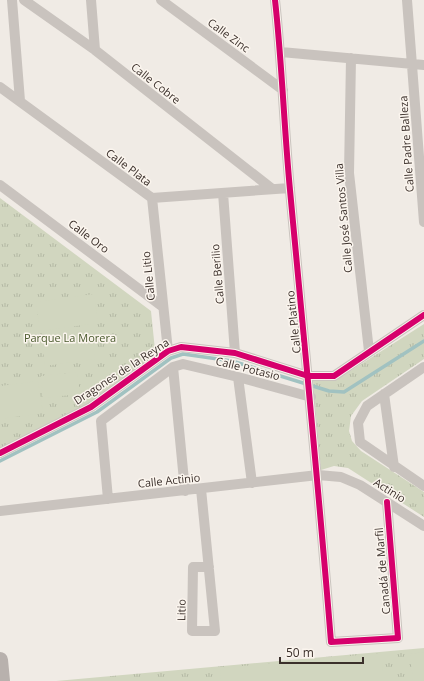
<svg xmlns="http://www.w3.org/2000/svg" width="424" height="681" font-family="'Open Sans',sans-serif">
<style>
.park{fill:url(#park-tufts)}
.pitch{fill:#d1d6bf}
.lines{fill:none;stroke-linecap:round;stroke-linejoin:round}
.stream{stroke:#a1c2c1;stroke-width:3.5}
.minor{stroke:#c9c3be;stroke-width:10}
.primary{stroke:#b8b1ad;stroke-width:16}
.cycleway-casing{stroke:#fbf5ee;stroke-width:8}
.cycleway{stroke:#d6006c;stroke-width:6}
.labels{text-anchor:middle;dominant-baseline:central;stroke-width:3;stroke-linejoin:round;paint-order:stroke}
.street-label{font-size:11px;fill:#3b302b;stroke:#fbf5ee}
.park-label{font-size:11px;fill:#4a5a2e;stroke:#fbf5ee}
</style>
<defs>
<pattern id="park-tufts" width="24" height="20" patternUnits="userSpaceOnUse"><rect width="24" height="20" fill="#d1d6bf"/><path d="M3 7l-1-3M5 7V3M7 7l1-3M15 17l-1-3M17 17v-4M19 17l1-3" fill="none" stroke="#b4b8a4"/></pattern>
</defs>
<rect width="100%" height="100%" fill="#f0ebe5"/>
<path class="park" d="M0,198L151,311L156,360L91,407L0,453Z
M424,324V359L362,401L351,416L349,431L352,441L361,451L424,492V517L348,468L334,466L321,470L313,381L336,380Z
M424,648V681H56Z"/>
<path class="pitch" d="M94,294L98,323L40,331L36,302Z
M91,330L95,359L45,366L41,336Z
M77,372L80,394L43,398L41,376Z
M38,381L43,413L0,419V386Z
M424,652V681H413L410,654Z
M381,653L384,681H221L220,668Z"/>
<g class="lines">
<path class="stream" d="M0,461L97,412L171,358L183,354L232,361L329,391L344,392L424,341"/>
<path class="minor" d="M12,0L20,101
M24,0L95,50L271,188
M91,0L95,50
M161,0L283,90
M275,0C282,63 284,127 290,190C304,341 319,491 331,642L398,638L387,502
M407,0L424,222
M281,52L424,65
M351,58L349,173L369,351
M0,87L152,198L290,188
M0,185L163,307
M223,193L235,353
M152,198L168,351
M173,367L185,491
M424,367L367,406L358,423L360,442L424,486
M238,377L252,483
M384,394L394,467
M0,453L91,407L168,351L181,347L235,353L308,376H334L424,315
M201,489L215,631H192L193,567H209
M108,499L101,421L173,367L183,364L238,377L311,397
M0,511L318,475L341,477L360,485L424,526"/>
<path class="primary" d="M0,660L2,681"/>
<defs>
<path id="cycleway" d="M275,0C282,63 284,127 290,190C304,341 319,491 331,642L398,638L387,502
M0,453L91,407L168,351L181,347L235,353L308,376H334L424,315"/>
</defs>
<use href="#cycleway" class="cycleway-casing"/>
<use href="#cycleway" class="cycleway"/>
</g>
<g class="labels">
<g class="street-label">
<text transform="translate(229 35) rotate(36)">Calle Zinc</text>
<text transform="translate(156 83) rotate(38)">Calle Cobre</text>
<text transform="translate(406 144) rotate(-94)">Calle Padre Balleza</text>
<text transform="translate(129 167) rotate(37)">Calle Plata</text>
<text transform="translate(343 218) rotate(-95)">Calle José Santos Villa</text>
<text transform="translate(89 236) rotate(37)">Calle Oro</text>
<text transform="translate(217 274) rotate(-95)">Calle Berilio</text>
<text transform="translate(148 276) rotate(-96)">Calle Litio</text>
<text transform="translate(293 322) rotate(-96)">Calle Platino</text>
<text transform="translate(248 368) rotate(14)">Calle Potasio</text>
<text transform="translate(121 371) rotate(-33)">Dragones de la Reyna</text>
<text transform="translate(169 480) rotate(-6)">Calle Actinio</text>
<text transform="translate(390 490) rotate(32)">Actinio</text>
<text transform="translate(382 571) rotate(-95)">Canadá de Marfil</text>
<text transform="translate(181 610) rotate(-89)">Litio</text>
</g>
<g class="park-label">
<text x="70" y="337">Parque La Morera</text>
</g>
</g>
<path d="M280 657v6h83v-6" fill="none" stroke="#3b302b" stroke-width="2"/>
<text x="286" y="657" font-size="12" fill="#3b302b" stroke="#fbf5ee" stroke-width="3" paint-order="stroke">50 m</text>
</svg>
